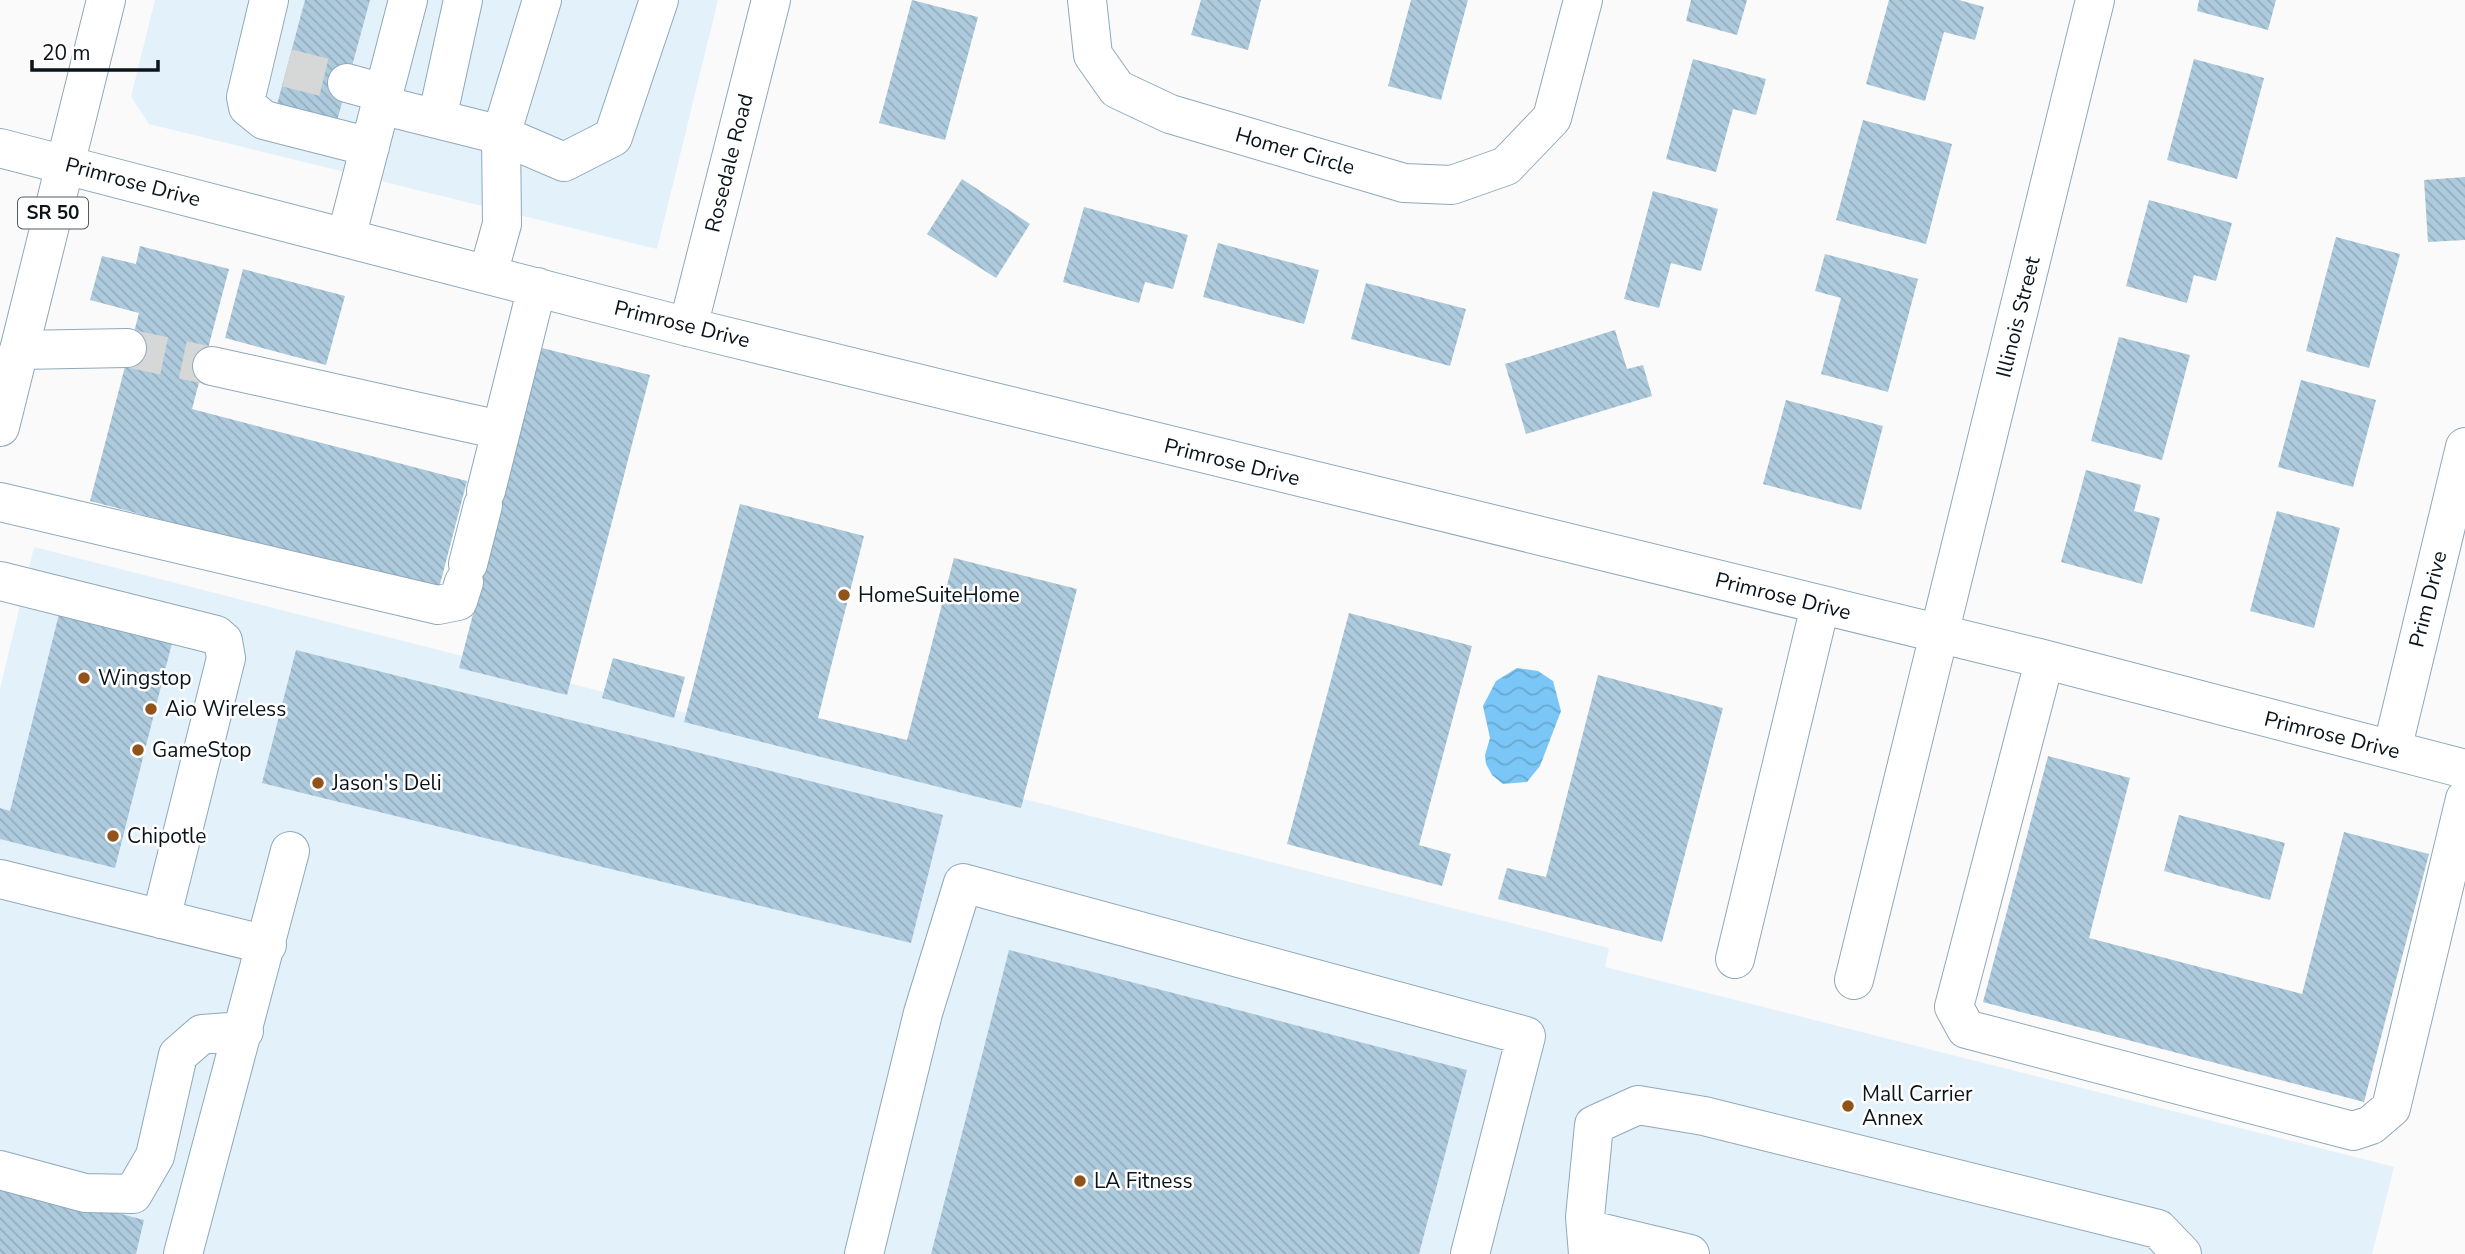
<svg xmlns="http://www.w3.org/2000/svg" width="2465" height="1254" font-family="'Nunito Sans',sans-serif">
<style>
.built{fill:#e2f1fa}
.water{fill:url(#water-waves)}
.building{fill:url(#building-back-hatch)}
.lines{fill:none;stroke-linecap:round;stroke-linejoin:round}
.minor-tunnel{stroke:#d6d8d8;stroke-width:38;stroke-dasharray:38 19;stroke-linecap:butt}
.minor-casing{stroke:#8ea9bb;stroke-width:40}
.highway-casing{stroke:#8ea9bb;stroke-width:40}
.minor{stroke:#fff;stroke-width:38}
.highway{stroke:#fff;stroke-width:38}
.poi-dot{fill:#92531b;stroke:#fff;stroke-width:2.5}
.labels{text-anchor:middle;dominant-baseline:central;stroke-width:5;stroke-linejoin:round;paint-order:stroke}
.shield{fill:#fff;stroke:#545a5f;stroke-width:2}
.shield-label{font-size:19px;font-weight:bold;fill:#0a141a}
.street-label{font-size:21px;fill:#0a141a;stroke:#fff}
.poi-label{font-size:21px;fill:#0a141a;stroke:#fff;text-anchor:start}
</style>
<defs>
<pattern id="water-waves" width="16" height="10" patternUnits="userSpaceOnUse" patternTransform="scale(1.75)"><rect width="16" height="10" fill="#7ac6f6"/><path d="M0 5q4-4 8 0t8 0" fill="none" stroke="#68a9d2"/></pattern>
<pattern id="building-back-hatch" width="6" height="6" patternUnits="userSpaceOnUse" patternTransform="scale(1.75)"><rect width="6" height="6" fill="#aecadd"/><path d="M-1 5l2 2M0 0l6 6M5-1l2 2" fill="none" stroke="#94adbd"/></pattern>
</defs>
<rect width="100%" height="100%" fill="#fafafa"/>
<path class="built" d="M155,0H718L657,249L149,124L131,97Z
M34,547L1609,948L1605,967L2394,1167L2372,1254H0V689Z"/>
<path class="water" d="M1517,668L1538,671L1553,681L1561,711L1540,766L1527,782L1503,784L1492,775L1486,764L1485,755L1490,738L1483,706L1496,681Z"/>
<path class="building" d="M305,0H370L334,132L274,116Z
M912,0L978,17L945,140L879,123Z
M1201,0H1261L1248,50L1191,35Z
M1411,0H1468L1441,100L1388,86Z
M1691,0H1747L1737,35L1686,21Z
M1889,0H1959L1984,7L1975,40L1944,32L1925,101L1866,84Z
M2199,0H2276L2268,30L2197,11Z
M1693,59L1766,79L1756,115L1733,109L1716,172L1666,159Z
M2194,59L2264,78L2237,179L2167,160Z
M1863,120L1952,144L1926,244L1836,220Z
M2465,177V240L2428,242L2424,180Z
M962,179L1030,224L996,278L927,234Z
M1653,191L1718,209L1701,271L1671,263L1659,308L1624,299Z
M2149,200L2232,223L2216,281L2194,275L2187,303L2126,286Z
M1084,207L1188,235L1173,289L1145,282L1139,303L1063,282Z
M2336,237L2400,254L2369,368L2306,351Z
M1218,243L1319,270L1304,324L1203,297Z
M140,246L229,269L192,409L467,481L438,592L90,501L139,313L90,300L102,256L136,264Z
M1825,254L1918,279L1888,392L1821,374L1841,298L1815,291Z
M243,269L345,296L326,365L225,338Z
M1366,283L1466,309L1450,366L1351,339Z
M1615,330L1627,369L1643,365L1652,396L1526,434L1505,364Z
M2119,337L2190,355L2162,460L2091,441Z
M542,348L650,375L567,695L459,668Z
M2301,380L2376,400L2353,487L2278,467Z
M1786,400L1883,426L1861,510L1763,484Z
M2086,470L2141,485L2134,511L2160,518L2142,584L2061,562Z
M740,504L864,536L818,718L907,740L954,558L1077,589L1021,808L684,722Z
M2277,511L2340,528L2314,628L2250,611Z
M1349,613L1472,646L1419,845L1451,854L1442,886L1287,844Z
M59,614L172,643L115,868L0,839V808L10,811Z
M296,650L943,815L911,943L262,783Z
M613,658L685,677L674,718L602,698Z
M1598,675L1723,708L1662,942L1498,899L1507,868L1546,877Z
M2048,756L2130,778L2089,938L2302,994L2344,832L2429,854L2364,1102L1983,1002Z
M2179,815L2285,843L2270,900L2164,871Z
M1009,950L1467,1070L1419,1254H931Z
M0,1182L144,1220L136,1254H0Z"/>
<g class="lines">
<path class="minor-tunnel" d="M287,68L347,83
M127,348L212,366"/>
<defs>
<path id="minor" d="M269,0L246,97L248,107L264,120L370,147
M1087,0L1093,55L1117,89L1170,114L1404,183L1452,185L1506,166L1552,118L1583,0
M347,83L383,93
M381,105L501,135L564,162L613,137L659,0
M437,119L463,0
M0,148L688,327L2039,658L2465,769
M346,238L408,0
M488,274L502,224L501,135L542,0
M688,327L771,0
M19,350L127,348
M212,366L500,430
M486,491L537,287
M0,502L438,605L458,601L464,582
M468,564L483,505
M0,581L216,635L223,641L226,658L161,919
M2044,662L1954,1007L1966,1029L2353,1131L2371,1125L2391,1108L2465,799
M2392,750L2465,447
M0,879L267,945
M1735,959L1820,606
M1854,980L2095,0
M0,1170L85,1193L133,1194L155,1156L178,1055L202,1034L244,1031
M1586,1229L1690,1254
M183,1254L290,851
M864,1254L923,1013L963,883L1526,1036L1470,1254
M1588,1254L1585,1217L1594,1125L1638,1105L1704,1116L2158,1229L2182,1254"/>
<path id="highway" d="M0,427L106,0"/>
</defs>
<use href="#minor" class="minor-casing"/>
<use href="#highway" class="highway-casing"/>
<use href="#minor" class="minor"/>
<use href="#highway" class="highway"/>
</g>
<g class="poi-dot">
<circle cx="844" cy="595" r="7"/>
<circle cx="84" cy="678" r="7"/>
<circle cx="151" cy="709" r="7"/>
<circle cx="138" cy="750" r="7"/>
<circle cx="318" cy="783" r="7"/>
<circle cx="113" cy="836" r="7"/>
<circle cx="1848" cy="1106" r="7"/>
<circle cx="1080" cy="1181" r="7"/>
</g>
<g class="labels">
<rect class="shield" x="18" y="197.5" width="70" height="31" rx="5"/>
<g class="shield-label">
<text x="53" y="213">SR 50</text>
</g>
<g class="street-label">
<text transform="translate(1295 151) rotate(16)">Homer Circle</text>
<text transform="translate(729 163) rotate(-76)">Rosedale Road</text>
<text transform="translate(133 182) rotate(15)">Primrose Drive</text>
<text transform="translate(2018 317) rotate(-76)">Illinois Street</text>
<text transform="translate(682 324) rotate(14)">Primrose Drive</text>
<text transform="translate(1232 462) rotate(14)">Primrose Drive</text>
<text transform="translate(1783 596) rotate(14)">Primrose Drive</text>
<text transform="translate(2428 599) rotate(-76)">Prim Drive</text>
<text transform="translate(2332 735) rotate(14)">Primrose Drive</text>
</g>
<g class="poi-label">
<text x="858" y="595">HomeSuiteHome</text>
<text x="98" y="678">Wingstop</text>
<text x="165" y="709">Aio Wireless</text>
<text x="152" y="750">GameStop</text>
<text x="332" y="783">Jason's Deli</text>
<text x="127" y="836">Chipotle</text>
<text x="1862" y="1094">Mall Carrier<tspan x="1862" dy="24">Annex</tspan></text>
<text x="1094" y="1181">LA Fitness</text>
</g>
</g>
<path d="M32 60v10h126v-10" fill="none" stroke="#0a141a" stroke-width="3.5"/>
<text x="42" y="60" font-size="21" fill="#0a141a" stroke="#ffffff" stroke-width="5" paint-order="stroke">20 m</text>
</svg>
